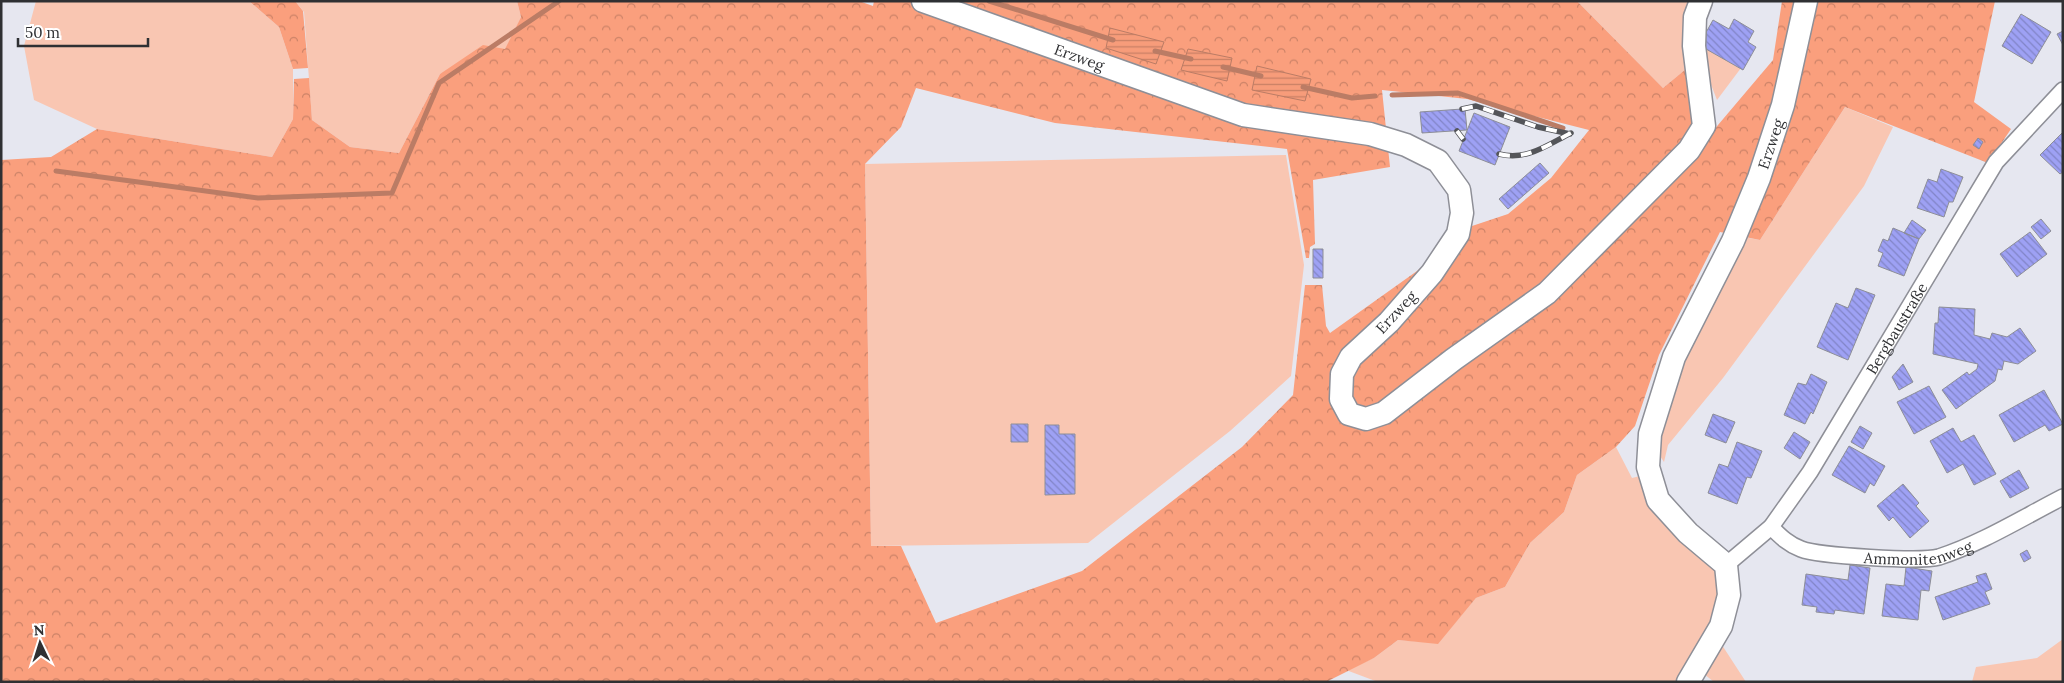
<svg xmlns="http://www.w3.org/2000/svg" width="2064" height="683" font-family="Lora,serif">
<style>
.grass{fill:#f9c6b2}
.forest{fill:url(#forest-crowns);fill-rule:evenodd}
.water{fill:url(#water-rules);stroke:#bb7c65}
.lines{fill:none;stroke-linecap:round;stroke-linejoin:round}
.stream{stroke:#bb7c65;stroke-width:5}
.building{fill:url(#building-back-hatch);stroke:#8d8e97}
.street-casing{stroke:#8e8f97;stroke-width:18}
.secondary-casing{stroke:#8e8f97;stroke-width:25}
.street{stroke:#fff;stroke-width:15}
.secondary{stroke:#fff;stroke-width:22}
.rail-casing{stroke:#545559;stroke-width:5.5}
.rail{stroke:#fff;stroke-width:4;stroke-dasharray:11;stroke-linecap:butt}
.labels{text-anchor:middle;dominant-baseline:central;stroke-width:4;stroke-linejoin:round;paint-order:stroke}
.street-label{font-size:15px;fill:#2f3033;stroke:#fff}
</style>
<defs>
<pattern id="forest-crowns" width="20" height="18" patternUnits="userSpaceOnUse" patternTransform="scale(1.25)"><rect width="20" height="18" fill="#fa9f7d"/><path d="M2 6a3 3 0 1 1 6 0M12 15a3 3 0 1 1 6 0" fill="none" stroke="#cb8267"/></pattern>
<pattern id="water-rules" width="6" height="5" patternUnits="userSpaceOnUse" patternTransform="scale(1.25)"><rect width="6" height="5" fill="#f79c7a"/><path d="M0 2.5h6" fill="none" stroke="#c88065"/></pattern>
<pattern id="building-back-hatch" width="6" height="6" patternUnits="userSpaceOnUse" patternTransform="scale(1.25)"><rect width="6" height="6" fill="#9ea1f4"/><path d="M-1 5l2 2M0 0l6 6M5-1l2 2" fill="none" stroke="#8184c6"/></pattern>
</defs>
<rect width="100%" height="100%" fill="#e6e7f0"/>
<path class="grass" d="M36,1H249L279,27L293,69V119L272,157L97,129L34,100L24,46Z
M295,1H517L521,17L505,50L440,74L399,153L350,147L312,120L304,12Z
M1577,1H1689L1685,21L1692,64L1663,88Z
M1703,47L1741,68L1717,100L1705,69Z
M1845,107L1893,127L1864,186L1723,378L1668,445L1664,462L1656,450L1685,352L1743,237L1760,240Z
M1286,155L1304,265L1291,376L1230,431L1088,543L871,546L865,164Z
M1616,447L1632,478L1640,476L1713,566L1720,580L1718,610L1675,682H1378L1346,670L1374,658L1398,640L1438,643L1476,598L1505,587L1530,543L1564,512L1577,475Z
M2063,639V682H1972L1976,667L2037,658Z
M1720,642L1746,682H1714L1704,674Z"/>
<path class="forest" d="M249,1H295L303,11L308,68L293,69L279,27Z
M517,1H859L873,6L874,1H1577L1663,88L1692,64L1707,138L1773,60L1782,1H1995L1974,102L2011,129L1988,163L1845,107L1760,240L1720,232L1659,355L1635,426L1616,447L1577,475L1564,512L1530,543L1505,587L1476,598L1438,644L1398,640L1374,658L1326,682H1V160L51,157L97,129L272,157L293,119L294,79L309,78L312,120L350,147L399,153L440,74L483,45L505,49L521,17ZM916,88L1055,123L1287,149L1306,258H1309L1310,247L1315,244L1313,180L1390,167L1382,90L1467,99L1589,130L1551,178L1508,214L1466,228L1417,271L1330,333L1326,326L1322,285H1305L1293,395L1242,447L1082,571L936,623L901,546H871L865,164L901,127Z"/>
<path class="water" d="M1110,28L1164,42L1156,64L1106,48Z
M1188,49L1232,58L1227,81L1181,70Z
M1257,66L1311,79L1305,101L1252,90Z"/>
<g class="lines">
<path class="stream" d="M989,1L1113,40
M1155,51L1191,59
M1223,67L1261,76
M1303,87L1352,98L1375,96
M1392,95L1458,93L1563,128
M56,171L258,198L392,193L439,83L559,1"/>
</g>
<path class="building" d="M2021,14L2051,32L2032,64L2002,46Z
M1734,19L1754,31L1748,42L1756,47L1743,70L1699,45L1713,20L1729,29Z
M2063,31V45L2057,34Z
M1462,109H1465L1467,130L1422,133L1420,112Z
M1474,113L1510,127L1495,165L1459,151Z
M2063,132V172L2060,174L2040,155Z
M1978,138L1983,142L1979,149L1973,145Z
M1540,163L1549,173L1508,209L1499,199Z
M1941,169L1963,177L1953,202H1949L1944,217L1917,208L1928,179L1937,182Z
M2041,219L2051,231L2041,239L2031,227Z
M1912,220L1926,230L1919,239L1904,233Z
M1893,228L1919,239L1904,276L1878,266L1883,253L1878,251L1883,239L1888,241Z
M2030,232L2047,254L2017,277L2000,254Z
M1313,249H1323V278H1313Z
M1856,288L1875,295L1848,360L1817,347L1836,303L1848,308Z
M1939,307L1975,309L1974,335L1990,339L1992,333L2007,337L2020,328L2036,351L2018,364L2004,361L2002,370L1998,369L1995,381L1956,409L1942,390L1967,372L1969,375L1977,369L1978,364L1933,354L1935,323H1938Z
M1903,364L1913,382L1899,390L1892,377Z
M1811,374L1827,382L1813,414L1811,412L1805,424L1784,415L1798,383L1806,385Z
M1929,386L1946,417L1914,434L1897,402Z
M2044,390L2063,424L2049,431L2045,425L2014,442L1999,415Z
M1713,414L1735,422L1726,443L1705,435Z
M1011,424H1028V442H1011Z
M1045,425H1059V434H1075V494L1045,495Z
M1860,426L1872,433L1863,449L1851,442Z
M1953,428L1961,442L1974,435L1996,474L1974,485L1963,464L1947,473L1930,441Z
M1794,432L1810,442L1800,459L1784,448Z
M1737,442L1762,451L1751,478L1747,477L1737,504L1708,493L1719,464L1728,467Z
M1849,446L1885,466L1874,486L1870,483L1865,493L1832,475Z
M2019,470L2029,488L2010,498L2000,481Z
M1903,484L1919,503L1916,506L1929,521L1910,538L1893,517L1889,521L1877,506Z
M2027,550L2031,558L2024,562L2020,554Z
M1850,565L1870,568L1864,614L1835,610L1834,614L1816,612L1817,607L1802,605L1806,574L1848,580Z
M1906,567L1932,571L1929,591L1921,590L1918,620L1882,616L1886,584L1904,586Z
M1986,573L1992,589L1985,592L1990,604L1943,620L1935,597L1978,582L1976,576Z"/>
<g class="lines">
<defs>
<g id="street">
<path id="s1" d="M1771,527C1781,537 1788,544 1801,549C1819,556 1921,562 1939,557C1982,543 2022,518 2063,497"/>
<path id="s2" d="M1726,565L1771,527L1810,472L1996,162L2063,90"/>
</g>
<g id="secondary">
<path id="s3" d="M923,1L1243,115L1370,134L1406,145L1438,161L1459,190L1462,213L1458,234L1432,273L1389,322L1351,357L1342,374L1341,399L1349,414L1366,419L1384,413L1454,359L1547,293L1689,150L1704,126L1694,46L1695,17L1701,1"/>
<path id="s4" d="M1688,682L1721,626L1729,595L1726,565L1688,533L1658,500L1648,467L1650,434L1674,357L1733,241L1759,178L1783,105L1806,1"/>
</g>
</defs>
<use href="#street" class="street-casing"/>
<use href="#secondary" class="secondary-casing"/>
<use href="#street" class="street"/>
<use href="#secondary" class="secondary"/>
<defs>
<path id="rail" d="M1462,109L1476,106L1538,127L1570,134
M1457,131L1463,139
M1499,154C1527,161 1547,145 1571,133"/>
</defs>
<use href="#rail" class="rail-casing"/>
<use href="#rail" class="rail"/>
</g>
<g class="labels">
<g class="street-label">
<text stroke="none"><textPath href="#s3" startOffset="166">Erzweg</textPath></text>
<text stroke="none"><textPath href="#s4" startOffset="604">Erzweg</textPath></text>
<text transform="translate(1396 312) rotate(-47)">Erzweg</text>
<text stroke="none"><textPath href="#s2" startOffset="294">Bergbaustraße</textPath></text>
<text stroke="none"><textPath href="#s1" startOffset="156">Ammonitenweg</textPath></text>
</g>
</g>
<rect width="2064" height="683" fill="none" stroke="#2f3033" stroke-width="5"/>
<g transform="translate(40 643) rotate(356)" stroke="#ffffff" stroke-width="4" paint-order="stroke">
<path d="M0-4L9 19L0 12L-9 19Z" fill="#2f3033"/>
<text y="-8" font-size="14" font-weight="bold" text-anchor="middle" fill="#2f3033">N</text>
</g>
<path d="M18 38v8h130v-8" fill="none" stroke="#2f3033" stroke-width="2.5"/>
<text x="25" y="38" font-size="15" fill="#2f3033" stroke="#ffffff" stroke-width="4" paint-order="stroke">50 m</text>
</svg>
